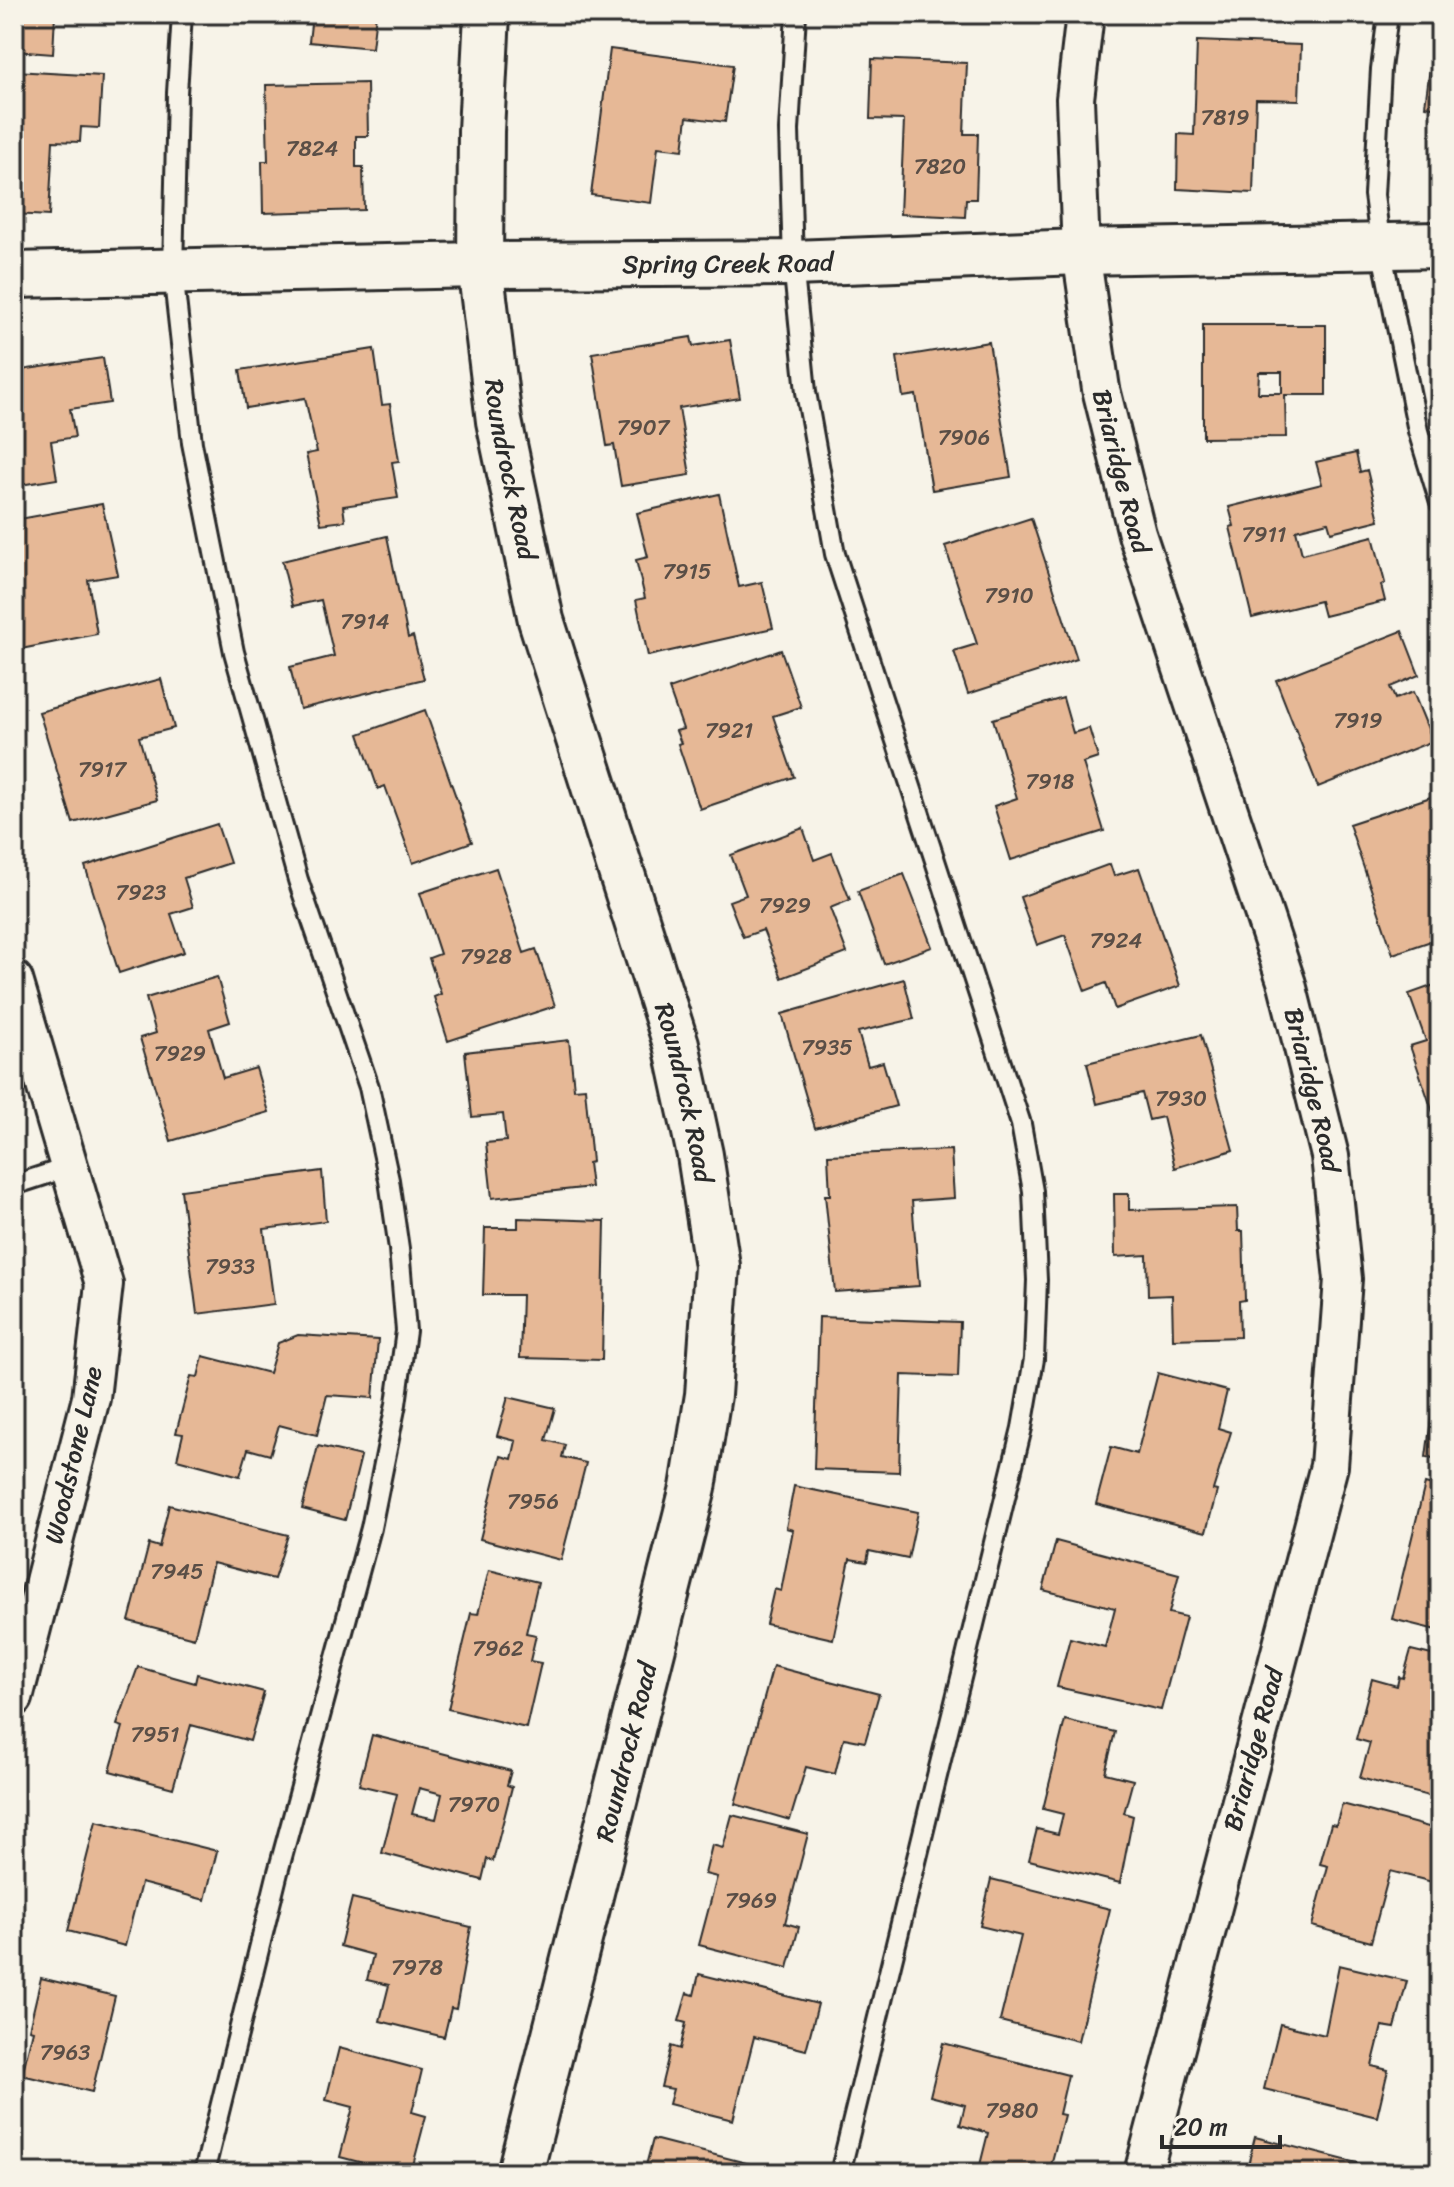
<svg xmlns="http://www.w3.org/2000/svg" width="1454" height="2187" font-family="Sriracha,sans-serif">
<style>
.building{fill:#e6b896;stroke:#2b2b2b;stroke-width:2;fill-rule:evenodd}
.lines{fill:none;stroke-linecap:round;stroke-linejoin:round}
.lane-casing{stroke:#2b2b2b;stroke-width:24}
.street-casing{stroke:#2b2b2b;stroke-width:42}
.secondary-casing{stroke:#2b2b2b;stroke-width:50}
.lane{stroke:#f7f3e8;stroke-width:18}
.street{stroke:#f7f3e8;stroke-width:36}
.secondary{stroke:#f7f3e8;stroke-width:44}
.labels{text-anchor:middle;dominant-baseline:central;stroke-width:8;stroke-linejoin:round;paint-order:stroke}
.number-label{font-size:22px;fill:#5a4e46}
.street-label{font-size:26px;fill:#2b2b2b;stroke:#f7f3e8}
</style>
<rect width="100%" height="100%" fill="#f7f3e8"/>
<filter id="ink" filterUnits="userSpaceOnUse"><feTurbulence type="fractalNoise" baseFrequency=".0125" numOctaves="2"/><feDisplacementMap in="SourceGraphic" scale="16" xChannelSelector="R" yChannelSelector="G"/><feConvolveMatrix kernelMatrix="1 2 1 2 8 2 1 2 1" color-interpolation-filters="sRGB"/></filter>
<g filter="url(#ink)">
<path class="building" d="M14,14H55L53,54L14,51Z
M287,14H376L372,48L309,42L311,24L286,21Z
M626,14H689V20Z
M1197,41L1301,45L1299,100L1256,99L1253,193L1177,189L1178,134L1194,135Z
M610,49L733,65L725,122L687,117L683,150L658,147L651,203L591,195Z
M872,59L967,63L964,134H978L976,199H966L965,217L900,214L904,120L870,119Z
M1431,60L1440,61V108L1425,106Z
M14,71L102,76L99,128L81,127L80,142L53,141L49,216L14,214Z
M367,83L368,136H356V167H363L364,210L263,213L262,161H268L266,85Z
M1203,325H1326V395H1285L1286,437L1203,438ZM1259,372H1282V393H1258Z
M691,337L693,346L730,340L740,398L679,408L690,475L621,486L614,445L607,446L592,353Z
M989,342L1011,477L932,490L916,395L903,397L897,357Z
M374,349L382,405L390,404L399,461L392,462L398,498L343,506L345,521L321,524L306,454L317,452L305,398L246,408L240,370Z
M103,358L110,403L70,409L75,437L51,441L57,479L14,486V371Z
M1356,453L1360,472L1367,470L1379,520L1331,532L1328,522L1296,530L1302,554L1373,536L1385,583L1381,585L1385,601L1324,616L1320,601L1252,618L1230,527L1234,526L1229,507L1322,484L1316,462Z
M719,494L739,587L762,582L773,628L648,656L636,600L645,598L636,560L648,557L637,513Z
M102,504L118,575L88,580L97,634L21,649L14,610V520Z
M1031,518L1077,659L968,694L954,651L977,644L945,546Z
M387,536L408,638L413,636L424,679L300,709L290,667L334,656L321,600L293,606L282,561Z
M1402,631L1419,675L1390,687L1395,699L1413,692L1433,741L1318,787L1276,680Z
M781,650L801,707L773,716L794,777L700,809L678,744L681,743L676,731L683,729L669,689Z
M161,679L174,728L139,737L157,800L73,823L39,712Z
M1063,698L1073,733L1089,728L1098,758L1083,763L1104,831L1011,860L994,806L1017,798L993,719Z
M425,710L472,842L413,863L385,786L378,789L359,734Z
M1440,794V852L1435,854L1440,868V938L1393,954L1349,824Z
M217,824L230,863L184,878L193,907L171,914L184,952L119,973L85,866Z
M803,828L814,860L832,853L850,900L830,908L847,953L782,978L763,930L743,937L729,901L746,895L731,855Z
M1110,864L1114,876L1139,868L1180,986L1115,1009L1106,983L1085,991L1065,935L1037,945L1020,897Z
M496,868L524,953L536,949L555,1006L448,1041L434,997L441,994L429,958L440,954L420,893Z
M904,874L932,947L884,964L858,891Z
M217,977L230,1022L209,1029L223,1078L256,1068L269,1112L171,1141L140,1038L156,1033L146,998Z
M904,979L914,1019L858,1032L868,1066L883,1062L896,1106L815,1128L782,1014Z
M1440,983V1133L1410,1046L1426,1041L1409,994Z
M1201,1035L1233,1150L1175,1168L1163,1117L1149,1120L1142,1093L1097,1104L1087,1063Z
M569,1040L574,1089L585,1088L592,1162L588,1163L591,1187L492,1198L486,1143L506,1141L503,1114L472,1117L465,1052Z
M951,1150L954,1198L912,1201L919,1286L835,1292L825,1195H830L828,1155Z
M322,1171L326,1221L264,1229L274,1304L197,1314L181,1190Z
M1114,1194H1129V1210L1237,1207L1238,1231H1243L1245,1300L1239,1301L1240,1337L1173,1339L1172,1295L1148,1296L1147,1255L1115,1257Z
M518,1218L605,1221L602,1360L520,1358L522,1295H483L485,1228H518Z
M1435,1314L1440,1315V1459L1426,1457L1440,1351L1431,1350Z
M819,1317L960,1322L958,1377L902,1375L899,1472L814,1469Z
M298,1335L378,1340L373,1398L327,1395L317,1435L279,1425L270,1455L248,1449L240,1476L177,1459L183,1434L176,1433L191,1376L198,1377L203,1356L269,1373L278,1343Z
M1158,1373L1227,1391L1218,1428L1231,1432L1213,1490L1217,1491L1206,1532L1096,1504L1111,1447L1137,1454Z
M508,1397L555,1408L546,1440L565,1445L562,1457L586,1463L561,1560L480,1539L501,1456L512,1459L516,1441L497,1436Z
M318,1446L361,1456L345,1520L302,1509Z
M1425,1484L1440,1488V1631L1392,1619Z
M794,1486L918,1512L908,1559L869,1551L867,1562L850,1559L833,1639L766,1624L774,1589L781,1591L793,1530L786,1528Z
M169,1505L288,1535L274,1579L213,1563L194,1638L129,1621L149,1544L159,1547Z
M1056,1541L1179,1574L1169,1613L1186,1617L1161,1710L1057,1687L1070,1638L1105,1647L1115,1608L1043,1590Z
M489,1570L538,1582L526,1633L536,1635L530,1661L541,1663L526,1728L448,1709L471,1613L478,1614Z
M1411,1650L1440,1657V1799L1360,1778L1370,1743L1356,1739L1372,1679L1397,1686L1399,1677L1403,1678Z
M773,1666L879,1694L865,1742L844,1738L835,1774L806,1767L790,1820L735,1804Z
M138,1667L195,1683L197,1674L264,1692L250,1741L191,1725L173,1788L110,1771L123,1727L117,1725Z
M1065,1720L1115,1732L1105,1773L1133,1780L1124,1813L1133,1816L1120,1883L1029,1860L1037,1829L1058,1834L1063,1814L1043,1809Z
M372,1735L511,1771L507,1785L512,1787L493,1861L487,1859L482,1880L382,1853L397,1794L359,1785ZM419,1788L442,1794L436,1819L412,1814Z
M1342,1804L1440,1830V1884L1390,1871L1371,1942L1312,1926L1328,1866L1320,1864L1331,1824L1336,1825Z
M732,1815L808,1834L785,1923L799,1927L788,1968L699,1945L717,1877L705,1874L712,1845L723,1848Z
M96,1821L217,1851L205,1900L141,1883L125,1946L68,1931Z
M991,1879L1110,1909L1078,2041L1000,2021L1021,1936L980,1926Z
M352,1898L471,1927L456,2009L451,2008L444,2037L380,2021L389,1985L367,1980L373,1955L340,1946Z
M1339,1965L1407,1981L1395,2028L1382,2026L1372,2066L1388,2070L1377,2117L1264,2089L1280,2024L1325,2035Z
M699,1974L818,2004L806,2050L754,2037L733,2120L669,2104L673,2089L661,2087L671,2046L680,2049L686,2023L679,2021L687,1993L694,1995Z
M41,1978L115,1996L92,2092L22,2075L33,2030L29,2029Z
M943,2043L1068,2075L1059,2114L1064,2115L1049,2173H978L988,2133L960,2125L965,2105L930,2096Z
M339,2048L422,2070L412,2112L426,2116L411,2173H401L340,2157L353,2107L326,2100Z
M1255,2137L1384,2170L1383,2173H1246Z
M653,2139L762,2167L761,2173H644Z"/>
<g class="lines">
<defs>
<path id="lane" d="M182,14L177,93L173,272L192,443L234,652L298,880L369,1087L389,1180L399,1249L406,1331L396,1404L371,1528L278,1872L204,2173
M796,14L789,130L793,263L806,392L835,554L1021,1124L1033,1191L1037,1280L1034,1359L1022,1428L840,2173
M1388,14L1381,69L1374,195L1381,248L1418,431L1440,503
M14,1185L69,1167"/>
<g id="street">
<path id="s1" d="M1085,14L1075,99L1081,252L1101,389L1137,534L1287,984L1330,1156L1343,1279L1329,1466L1143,2173"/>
<path d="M14,980L104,1284L91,1398L14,1698"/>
</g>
<g id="secondary">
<path id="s2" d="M487,14L481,131L480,265L499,421L541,620L676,1044L700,1155L717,1266L708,1395L693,1488L520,2173"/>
<path id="s3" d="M14,275L480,265L793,263L1081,252L1440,245"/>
</g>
</defs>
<use href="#lane" class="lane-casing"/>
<use href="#street" class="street-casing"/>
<use href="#secondary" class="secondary-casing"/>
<use href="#lane" class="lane"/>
<use href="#street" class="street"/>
<use href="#secondary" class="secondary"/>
</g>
</g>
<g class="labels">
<g class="number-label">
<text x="1225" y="117">7819</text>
<text x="312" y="148">7824</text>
<text x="940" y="166">7820</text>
<text x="643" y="427">7907</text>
<text x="964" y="437">7906</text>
<text x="1264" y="534">7911</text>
<text x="687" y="571">7915</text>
<text x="1009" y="595">7910</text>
<text x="365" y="621">7914</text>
<text x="1358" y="720">7919</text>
<text x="729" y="730">7921</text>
<text x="102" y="769">7917</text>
<text x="1050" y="781">7918</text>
<text x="141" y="892">7923</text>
<text x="785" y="905">7929</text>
<text x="1116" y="940">7924</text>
<text x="486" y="956">7928</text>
<text x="827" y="1047">7935</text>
<text x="180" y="1053">7929</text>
<text x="1181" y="1098">7930</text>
<text x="230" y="1266">7933</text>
<text x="533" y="1501">7956</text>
<text x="177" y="1571">7945</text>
<text x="498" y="1648">7962</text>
<text x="155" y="1734">7951</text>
<text x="474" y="1804">7970</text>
<text x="751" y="1900">7969</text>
<text x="417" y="1967">7978</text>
<text x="65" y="2052">7963</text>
<text x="1012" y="2110">7980</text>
</g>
<g class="street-label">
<text stroke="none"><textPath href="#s3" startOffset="714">Spring Creek Road</textPath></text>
<text stroke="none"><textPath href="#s2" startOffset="458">Roundrock Road</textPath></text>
<text stroke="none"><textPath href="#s1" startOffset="462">Briaridge Road</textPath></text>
<text stroke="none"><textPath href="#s1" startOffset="1110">Briaridge Road</textPath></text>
<text stroke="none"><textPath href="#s2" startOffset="1106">Roundrock Road</textPath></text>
<text transform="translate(73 1455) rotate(-77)">Woodstone Lane</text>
<text transform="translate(1253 1749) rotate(-75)">Briaridge Road</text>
<text transform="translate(626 1752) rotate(-76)">Roundrock Road</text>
</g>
</g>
<rect width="1454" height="2187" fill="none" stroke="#f7f3e8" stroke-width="48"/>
<rect x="24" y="24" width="1406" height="2139" fill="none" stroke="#2b2b2b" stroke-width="3" filter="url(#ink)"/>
<path d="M1162 2135v12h118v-12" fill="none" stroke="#2b2b2b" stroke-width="4"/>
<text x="1174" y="2135" font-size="24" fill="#2b2b2b" stroke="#f7f3e8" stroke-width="6" paint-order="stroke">20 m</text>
</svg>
